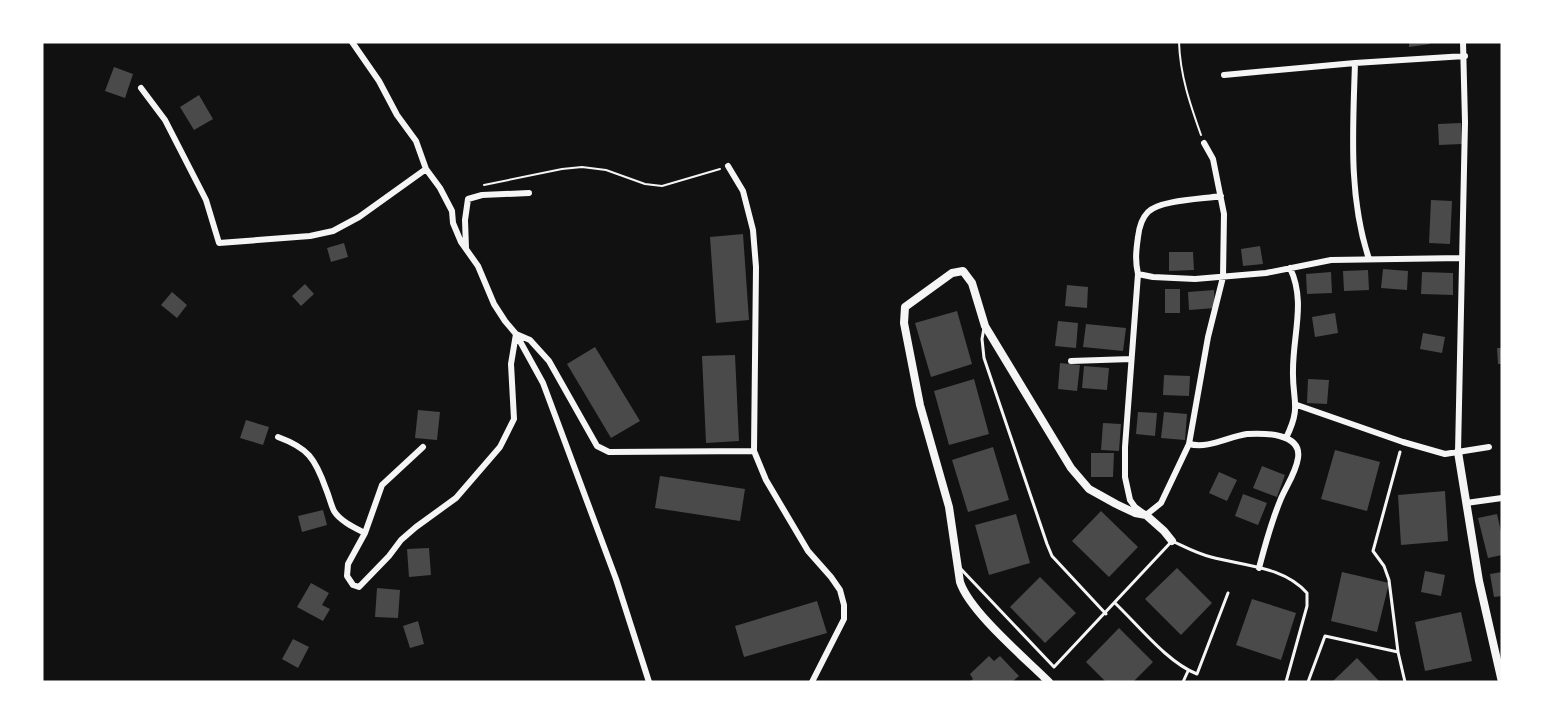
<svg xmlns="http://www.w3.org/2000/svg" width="1544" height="724" font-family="Barlow,sans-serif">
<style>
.building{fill:#4a4a4a}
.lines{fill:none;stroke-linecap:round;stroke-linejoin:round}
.path{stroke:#f5f5f5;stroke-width:2}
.service{stroke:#f5f5f5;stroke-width:3}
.minor{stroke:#f5f5f5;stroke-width:6}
.tertiary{stroke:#f5f5f5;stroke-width:8}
</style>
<rect width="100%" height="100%" fill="#111"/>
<path class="building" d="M1409,42H1430V44L1409,47Z
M114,67L133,74L125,98L105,91Z
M199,95L213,119L194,130L180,107Z
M1461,123L1462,144L1439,145L1438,124Z
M1431,200L1452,201L1450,244L1429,243Z
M743,234L749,320L716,323L710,237Z
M344,243L348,257L331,262L327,248Z
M1260,246L1263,264L1243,266L1241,249Z
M1169,252H1193L1194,270L1169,271Z
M1383,269L1408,271L1407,290L1381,288Z
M1368,270L1369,290L1344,291L1343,271Z
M1331,272L1332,293L1307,294L1306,274Z
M1422,272L1453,273V295L1421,294Z
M305,284L314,294L301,306L292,296Z
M1067,285L1088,287L1087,308L1065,306Z
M1165,289H1180V313H1165Z
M1214,290L1215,308L1189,310L1188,292Z
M172,292L187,305L177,318L161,305Z
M957,311L972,364L931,377L915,323Z
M1335,313L1338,333L1315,337L1312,317Z
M1058,321L1078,323L1076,348L1055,346Z
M1086,324L1126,328L1123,351L1083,347Z
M1423,333L1445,337L1442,353L1420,349Z
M595,347L640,421L611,438L567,364Z
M1497,348H1502V364H1498Z
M735,355L739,441L706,443L702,356Z
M1060,363L1080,365L1077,391L1058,389Z
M1084,366L1109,368L1107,390L1082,388Z
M1164,375L1190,376L1189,396L1163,395Z
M974,379L989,434L949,445L934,391Z
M1308,379L1329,380L1327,404L1307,403Z
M418,410L440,412L437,440L415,438Z
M1138,412L1157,413L1155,436L1136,434Z
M1164,412L1187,414L1185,440L1161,438Z
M246,420L269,427L263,445L240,438Z
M1103,423L1121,424L1119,451L1101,450Z
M993,447L1009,500L968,512L952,460Z
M1335,450L1380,462L1367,511L1321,499Z
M1091,453H1114L1113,477H1091Z
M1262,466L1285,475L1277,497L1253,488Z
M1219,472L1237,480L1227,501L1209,493Z
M660,476L745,489L740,521L655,508Z
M1445,491L1448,541L1401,545L1398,495Z
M1243,494L1267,503L1258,525L1235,516Z
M323,510L327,525L302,532L298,516Z
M1101,511L1138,547L1109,577L1072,541Z
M1016,514L1030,563L989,575L975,525Z
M1497,514L1502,536V555L1488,558L1478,518Z
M429,548L431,575L409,577L407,549Z
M1177,568L1212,603L1181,635L1145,599Z
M1425,571L1445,575L1441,596L1421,592Z
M1342,572L1389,583L1377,632L1331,621Z
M1502,572V596L1494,597L1490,574Z
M1040,577L1076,613L1045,643L1010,607Z
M311,583L329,593L322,605L330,609L323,621L297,607Z
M377,588L400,590L398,618L375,617Z
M1252,599L1296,613L1281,660L1236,645Z
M817,601L827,633L744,657L735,626Z
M1461,612L1472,661L1425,671L1415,622Z
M418,621L424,644L410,648L403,626Z
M1119,628L1153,662L1133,682H1106L1086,662Z
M293,639L309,647L298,668L282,659Z
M989,656L994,661L1000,656L1019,676L1012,682H969L973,679L970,674Z
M1357,658L1380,682H1332Z"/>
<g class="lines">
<path class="path" d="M1179,42C1180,75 1190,104 1201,135
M484,185L562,169L582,167L606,170L645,184L662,186L720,169"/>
<path class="service" d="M984,328L982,339L984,358L1047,544L1052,556L1106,614
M960,568L1054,667L1172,541C1185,547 1198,554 1211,557C1244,566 1283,566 1307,593V606L1286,682
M1115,603C1138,625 1168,663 1197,674L1228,593
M1398,652L1389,580L1384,566L1373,551L1400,452
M1183,682L1188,671
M1308,682L1325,636L1398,652L1405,682"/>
<path class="minor" d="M352,42L379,81L397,115L416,141L426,169L440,188L452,211L453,223L461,242L478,266L494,304L505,321L516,334L543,383L616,579L649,682
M1355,63C1353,128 1348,196 1369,259
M1224,75L1355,63L1465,56
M141,88L165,120L206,200L219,243L310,236L333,231L359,217L426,169
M1204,143L1213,159L1224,214L1223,277L1208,337L1189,444C1209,449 1227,437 1247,434C1264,433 1302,433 1298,458C1296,473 1285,488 1280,501C1271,523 1265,545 1259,568
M466,248L465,220L468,199L482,195L529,193
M1138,274C1135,261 1136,251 1138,237C1139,228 1141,219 1148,212C1160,200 1203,199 1221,196
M1071,361L1131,359
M1297,405L1403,442L1445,454L1489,447
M278,437C308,448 315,458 326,489C329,496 331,505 334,511C340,521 355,528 365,533
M1286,438C1302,406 1292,401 1293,370C1293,334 1306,301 1290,268
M1189,444L1161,503L1146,515L1135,507L1130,500L1125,477V447L1138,274L1153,277L1195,279L1266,273L1331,260L1462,258
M423,447L382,485L365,533L348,564L347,576L353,585L359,587L389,556L401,540L416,527L456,498L500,447L514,419L511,364L516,334L530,340L549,361L597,446L609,452L754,451L756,267L753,230L743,191L728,166
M754,451L766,480L808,551L831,577L840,590L844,605V619L812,682
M1458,452L1465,122L1463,42
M1466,503L1502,498"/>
<path class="tertiary" d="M1458,452L1479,581L1502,682
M1049,682C1025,658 970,612 960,582L949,507L920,405L904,323L905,307L952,273L963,271L972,283L985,326L1071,468L1089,489L1116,504L1135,513L1146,515L1164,531L1172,541"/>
</g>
<rect width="1544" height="724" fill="none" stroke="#ffffff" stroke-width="87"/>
</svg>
